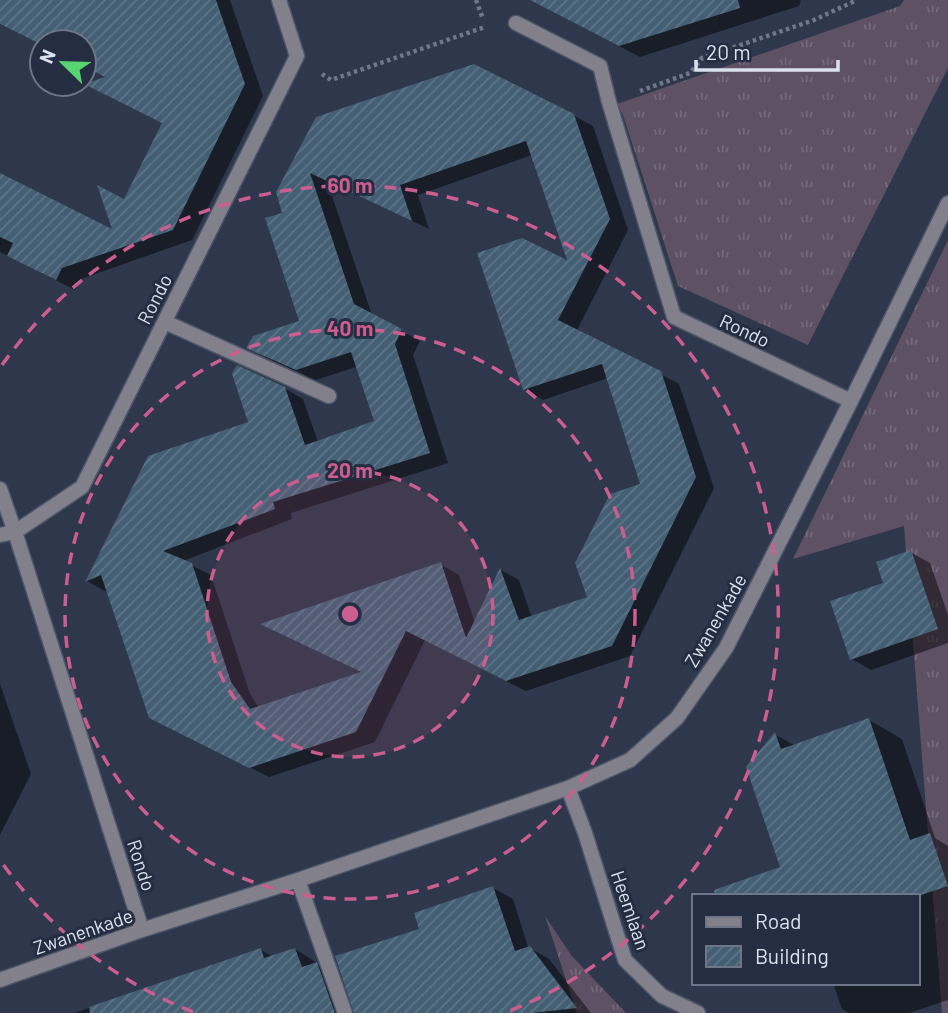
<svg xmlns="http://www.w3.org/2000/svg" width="948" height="1013" font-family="Barlow,sans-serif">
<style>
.grass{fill:url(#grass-tufts)}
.shadow{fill:#0007;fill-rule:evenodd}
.building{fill:url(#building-hatch);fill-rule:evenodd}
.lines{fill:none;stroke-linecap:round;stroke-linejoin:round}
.service-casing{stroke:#4d5669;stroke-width:17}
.minor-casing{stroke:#4d5669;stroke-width:17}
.path{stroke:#707789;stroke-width:4.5;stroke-dasharray:3.5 3.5;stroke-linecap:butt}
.service{stroke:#81808b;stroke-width:14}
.minor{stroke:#81808b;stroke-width:14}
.ring{fill:none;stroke:#cb5e8f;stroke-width:3.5;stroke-dasharray:12 9}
.labels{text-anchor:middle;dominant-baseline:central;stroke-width:6;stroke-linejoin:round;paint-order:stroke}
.street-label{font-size:19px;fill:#dbe1ef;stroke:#242d41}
.centre{fill:#cb5e8f;stroke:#242d41;stroke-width:3.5}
.ring-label{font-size:21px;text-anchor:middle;font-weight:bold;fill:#cb5e8f;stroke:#242d41;stroke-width:6;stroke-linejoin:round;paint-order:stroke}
</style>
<defs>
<pattern id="grass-tufts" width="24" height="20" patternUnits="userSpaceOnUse" patternTransform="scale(1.75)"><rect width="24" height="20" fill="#5e5165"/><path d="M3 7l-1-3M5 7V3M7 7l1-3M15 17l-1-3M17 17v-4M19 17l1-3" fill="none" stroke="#746a7b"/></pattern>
<pattern id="building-hatch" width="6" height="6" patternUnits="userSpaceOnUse" patternTransform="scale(1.75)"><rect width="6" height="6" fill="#445e73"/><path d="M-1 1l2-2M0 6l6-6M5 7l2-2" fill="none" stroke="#5e7587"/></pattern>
</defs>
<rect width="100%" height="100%" fill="#2e374b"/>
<path class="grass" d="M904,0H948V68L808,345L678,286L623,115L617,104L900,6Z
M948,240V1013H942L904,526L793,559Z
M545,916L571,955L626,1013H577Z"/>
<path class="shadow" d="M0,0H230L263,96L192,240L81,279L75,290L0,252V175L115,233L164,123L108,78L84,66V42H42V45L0,24Z
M531,0H801L799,6L640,57Z
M573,115L593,126L628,230L577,330L679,384L714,488L630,656L526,691L425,640L375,742L269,777L170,728L108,590L105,591L87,581L284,388L303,399L318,442L376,422L356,367L316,380L267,358L249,347L301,322L285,214L317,118ZM532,155L570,264L525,389L543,400L608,378L642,485L589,598L532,618L519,580L501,570L475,623L459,575L440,564L281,633L364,674L259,708L250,694L211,575L183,561L292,519L291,513L448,463L413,355L420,341L372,315L327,181L429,229L418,195Z
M910,552L930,563L948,615V643L871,670L852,659L885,584Z
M0,684L31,774L0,835Z
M869,720L902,739L935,838L948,846V1000L909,1013H849L842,1009L833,983H918V896L782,868L776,735L794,745Z
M493,888L513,899L528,947L549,959L591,1013H389L422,930Z
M295,949L314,961L316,964L336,975L349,1013H74L261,950L273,957Z"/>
<path class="building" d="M0,0H216L245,84L173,230L62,268L56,280L7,256L13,243L0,237V173L112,229L97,185L124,199L162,123L84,84L105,77L84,66V42H42V45L0,24Z
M530,0H738L740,8L619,46Z
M474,64L574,114L610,219L558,320L661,371L696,477L612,646L506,681L406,631L356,732L249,768L149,718L101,575L85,582L148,456L248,422L232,374L237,365L285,387L305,445L374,421L351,352L296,370L246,348L253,336L299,321L265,218L282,213L276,192L316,117ZM526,141L567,260L522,238L477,253L523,390L602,364L640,484L610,494L575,563L587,597L519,620L500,568L466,638L441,562L260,624L361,672L250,709L231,682L192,563L163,551L275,509L273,502L430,453L395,344L402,329L354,304L310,173L412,221L400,185Z
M911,550L938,629L850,660L830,601L883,583L876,562Z
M869,718L910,840L930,833L948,886L918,896H715L714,890L780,867L746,767L775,732L781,749Z
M493,886L515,951L530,946L577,1008L532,1013H354L335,956L419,929L414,913Z
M261,948L264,958L295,948L302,967L317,962L335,1013H90L89,1007Z"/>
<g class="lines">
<defs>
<path id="service" d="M165,322L329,396
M0,489L15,532"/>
<path id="minor" d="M516,23L600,66L609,102L674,317L851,401
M15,532L142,930
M0,535L15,532L82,487L297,56L279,0
M568,788L585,833L625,960L662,996L698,1013
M298,880L345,1013
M0,980L142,930L298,880L568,788L630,760L677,718L726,648L851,401L948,203"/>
</defs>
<use href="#service" class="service-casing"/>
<use href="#minor" class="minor-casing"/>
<path class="path" d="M476,0L483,19
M322,74L331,80L485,27
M640,91L690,73L702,58L814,20L857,0"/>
<use href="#service" class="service"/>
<use href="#minor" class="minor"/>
</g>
<circle cx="350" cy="614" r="143" fill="#cb5e8f" fill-opacity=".12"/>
<g class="ring">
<circle cx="350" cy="614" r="143"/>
<circle cx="350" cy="614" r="285"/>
<path d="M193 1012A428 428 0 0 1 2 863M2 365A428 428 0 1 1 507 1012"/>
</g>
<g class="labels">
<g class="street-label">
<text transform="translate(154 299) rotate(-63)">Rondo</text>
<text transform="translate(745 330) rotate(25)">Rondo</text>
<text transform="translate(715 620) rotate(-60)">Zwanenkade</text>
<text transform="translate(142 865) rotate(72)">Rondo</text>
<text transform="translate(631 910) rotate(71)">Heemlaan</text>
<text transform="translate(83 931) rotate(-19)">Zwanenkade</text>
</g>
</g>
<circle cx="350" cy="614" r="10" class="centre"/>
<g class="ring-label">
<text x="350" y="193">60 m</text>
<text x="350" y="336">40 m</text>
<text x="350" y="478">20 m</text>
</g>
<rect x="692" y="894" width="228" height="91" fill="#242d41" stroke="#6d7587" stroke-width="2"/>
<rect x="706" y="917" width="35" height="10" fill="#81808b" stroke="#6d7587" stroke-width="2"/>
<text x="755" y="929" font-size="21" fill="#dbe1ef">Road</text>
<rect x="706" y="946" width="35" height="21" fill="url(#building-hatch)" stroke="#6d7587" stroke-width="2"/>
<text x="755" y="964" font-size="21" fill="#dbe1ef">Building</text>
<g transform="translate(63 63) rotate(293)"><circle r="33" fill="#242d41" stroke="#6d7587" stroke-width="2"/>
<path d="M0-5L12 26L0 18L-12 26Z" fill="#58d570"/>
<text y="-10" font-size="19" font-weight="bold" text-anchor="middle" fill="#dbe1ef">N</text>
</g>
<path d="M696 60v10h142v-10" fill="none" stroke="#dbe1ef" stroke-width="3.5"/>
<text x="706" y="60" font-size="21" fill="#dbe1ef" stroke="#242d41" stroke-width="5" paint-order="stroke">20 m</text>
</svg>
